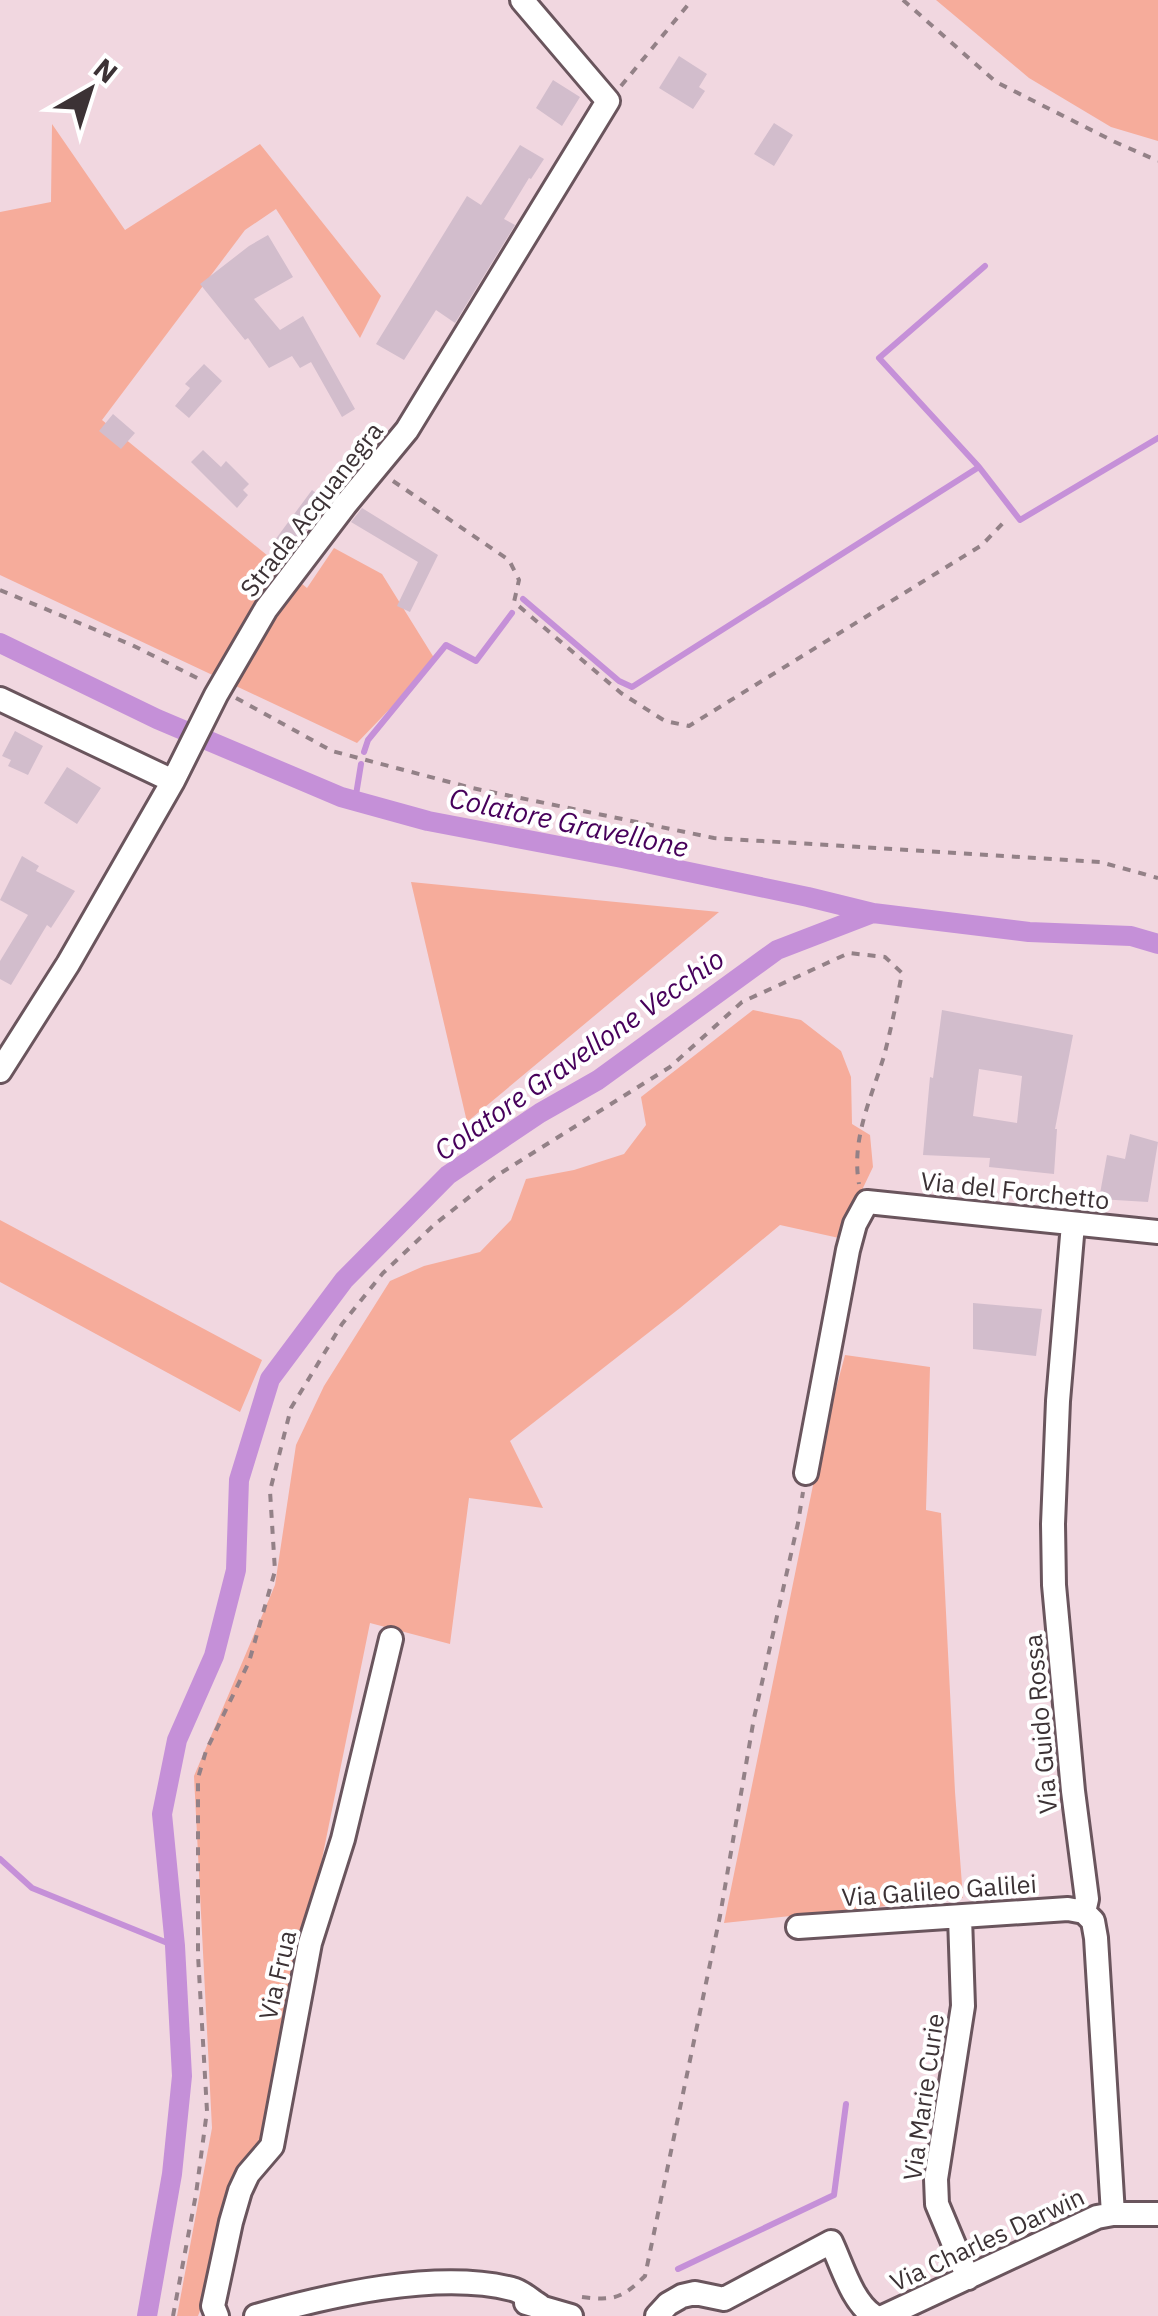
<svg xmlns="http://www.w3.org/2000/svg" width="1158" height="2316" font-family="'IBM Plex Sans',sans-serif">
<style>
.green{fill:#f6ac9b}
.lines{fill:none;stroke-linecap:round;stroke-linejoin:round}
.stream{stroke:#c590d8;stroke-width:6}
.canal{stroke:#c590d8;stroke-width:20}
.building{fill:#d2bdcc;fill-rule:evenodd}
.street-casing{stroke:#6a555d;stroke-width:28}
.path{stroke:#938187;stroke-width:4;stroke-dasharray:8 8;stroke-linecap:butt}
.street{stroke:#fff;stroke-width:22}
.labels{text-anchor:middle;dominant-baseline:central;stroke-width:8;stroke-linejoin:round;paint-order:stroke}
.street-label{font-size:25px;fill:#3c3235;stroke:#fff}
.water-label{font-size:28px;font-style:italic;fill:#47005b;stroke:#fff}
</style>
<rect width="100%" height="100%" fill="#f1d7e0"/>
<path class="green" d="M936,0H1158V141L1111,127L1029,78Z
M52,124L125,230L260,144L381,296L360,338L276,209L245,230L102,420L307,588L334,548L382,574L436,661L357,743L0,575V212L51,202Z
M411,882L719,912L467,1122Z
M753,1010L801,1020L841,1051L851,1077L852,1124L870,1135L873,1167L839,1238L780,1225L680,1308L510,1441L543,1508L469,1498L450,1644L370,1623L264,2144L198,2316H177L212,2128L194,1776L275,1585L296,1445L324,1386L390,1281L424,1266L480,1252L511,1220L526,1179L574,1170L624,1154L646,1125L641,1097Z
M0,1220L262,1360L240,1412L0,1282Z
M845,1355L930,1367L926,1510L941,1513L955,1792L963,1898L724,1923L822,1441Z"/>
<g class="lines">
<path class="stream" d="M985,266L879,358L979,467L1020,520L1158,438
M523,599L619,681L632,687L979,467
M364,752L368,740L446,645L476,661L512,613
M355,801L361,764
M0,1859L32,1888L175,1946
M678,2269L834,2195L846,2104"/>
<path class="canal" d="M0,643L157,719L341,797L428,821L622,858L808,897L873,913L1029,932L1131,936L1158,944
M147,2316L172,2174L182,2076L175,1946L162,1814L177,1740L214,1656L236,1570L239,1480L270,1379L344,1280L448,1175L540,1113L598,1080L777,950L873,913"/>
</g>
<path class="building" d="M679,56L707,74L699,87L705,91L693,109L659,88Z
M553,80L580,97L562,126L536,108Z
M774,123L793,135L774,166L754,154Z
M520,145L544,159L531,179L529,178L504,219L515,225L455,323L436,310L404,360L376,344L467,196L481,205Z
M268,235L293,277L254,299L280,330L303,316L355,409L342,417L311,362L300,368L292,356L269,368L248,338L245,340L200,284L249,246Z
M204,364L222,381L189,418L175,406L190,388L185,384Z
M113,414L135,433L121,449L99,431Z
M203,450L221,467L226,461L249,484L243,490L248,495L237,508L191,462Z
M312,490L328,502L291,551L275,540Z
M362,508L438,555L410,612L397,606L418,562L351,522Z
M15,731L43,746L28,775L8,766L11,760L2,756Z
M67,767L101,788L77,824L44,803Z
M22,856L39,866L36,871L75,891L51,928L47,925L11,985L0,979V961L28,915L0,900Z
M942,1010L1073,1035L1055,1129H1057L1054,1174L989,1167L990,1158L923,1155L930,1077L933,1078ZM979,1069L1022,1076L1017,1123L973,1116Z
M1130,1134L1158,1142L1148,1202L1099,1199L1107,1155L1125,1159Z
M973,1303L1042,1309L1036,1356L973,1349Z"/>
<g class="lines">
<defs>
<path id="street" d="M0,699L173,781
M0,1071L68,964L173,781L216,695L266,609L345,505L407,430L608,101L522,0
M1073,1224L1058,1401L1053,1524L1054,1585L1073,1791L1087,1899L1084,1912L1093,1921L1096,1938L1113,2214
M806,1473L848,1250L855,1224L867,1202L1158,1232
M960,1917L963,2006L936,2179L937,2204L968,2278
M798,1927L1068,1909L1084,1912
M526,2303L571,2316
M217,2316L213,2306L231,2222L240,2191L248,2174L272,2146L310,1943L343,1839L391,1639
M256,2316C330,2295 437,2270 512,2289C522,2291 530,2300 539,2305
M657,2316L668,2304L682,2296L695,2293L724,2299L831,2242C842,2265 852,2302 874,2316
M885,2316L1097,2217L1113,2214H1158"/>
</defs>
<use href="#street" class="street-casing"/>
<path class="path" d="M903,0L996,82L1115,142L1158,161
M621,86L692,0
M393,481L509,560L519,580L514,602L621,693L665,721L689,726L982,545L1005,521
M0,590L132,645L201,680
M236,698L332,751L472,788L714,838L1100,862L1158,878
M582,2297C615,2301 622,2298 645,2276L720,1916L754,1718L798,1523L803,1492
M173,2316L196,2194L207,2111L198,1955V1778L206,1751L249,1662L275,1571L270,1491L291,1408L342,1324L383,1273L435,1224L496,1176L670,1067L742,1002L849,953L885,957L902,973C897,1000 891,1029 884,1056C871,1099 851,1139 859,1184"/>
<use href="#street" class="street"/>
</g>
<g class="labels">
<g class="street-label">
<text transform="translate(311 509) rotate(-52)">Strada Acquanegra</text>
<text transform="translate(1015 1190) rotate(6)">Via del Forchetto</text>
<text transform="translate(1040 1724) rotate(-95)">Via Guido Rossa</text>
<text transform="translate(939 1890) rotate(-4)">Via Galileo Galilei</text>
<text transform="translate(277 1975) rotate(-77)">Via Frua</text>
<text transform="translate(923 2097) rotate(-82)">Via Marie Curie</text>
<text transform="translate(987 2239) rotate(-25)">Via Charles Darwin</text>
</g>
<g class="water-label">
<text transform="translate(569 822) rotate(12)">Colatore Gravellone</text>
<text transform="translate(579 1054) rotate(-35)">Colatore Gravellone Vecchio</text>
</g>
</g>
<g transform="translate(90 90) rotate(39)" stroke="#ffffff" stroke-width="8" paint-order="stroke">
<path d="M0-8L18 38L0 25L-18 38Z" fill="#3c3235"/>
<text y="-15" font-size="28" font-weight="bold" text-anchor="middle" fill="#3c3235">N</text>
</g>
</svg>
